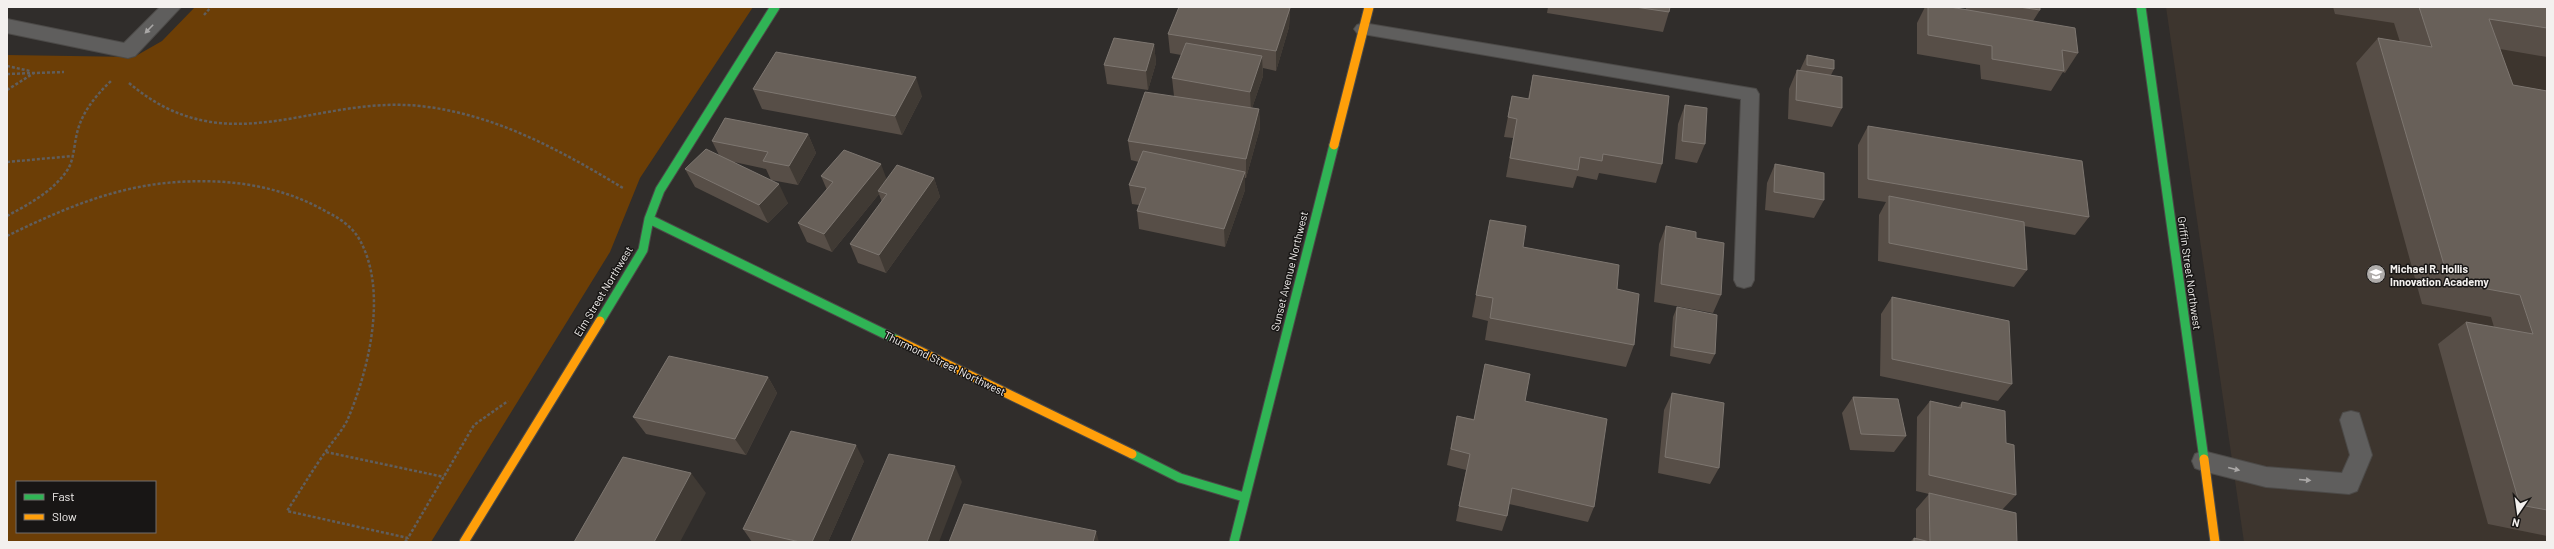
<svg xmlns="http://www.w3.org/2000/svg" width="2554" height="549" viewBox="0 0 2554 549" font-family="Barlow,sans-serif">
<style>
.built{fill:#3d352e}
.green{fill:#6c3e06;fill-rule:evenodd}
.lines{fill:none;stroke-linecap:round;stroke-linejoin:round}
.lane-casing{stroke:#4c4a48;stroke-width:2}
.street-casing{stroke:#4c4a48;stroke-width:2}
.fast-casing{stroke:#4c4a48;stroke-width:11}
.slow-casing{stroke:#4c4a48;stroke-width:11}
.path{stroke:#605e5d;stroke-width:2.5;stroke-dasharray:3 2;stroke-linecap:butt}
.lane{fill:#5f5e5d;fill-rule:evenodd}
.street{fill:#5f5e5d;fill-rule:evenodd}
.fast{stroke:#30b455;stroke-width:9}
.slow{stroke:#ff9f0a;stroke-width:9}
.wall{fill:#574e47}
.shaded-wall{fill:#403a34}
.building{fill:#686059;stroke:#7d7670}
.oneway{fill:#a9a7a6}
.labels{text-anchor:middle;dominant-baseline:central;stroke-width:3;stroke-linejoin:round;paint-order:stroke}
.poi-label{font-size:11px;font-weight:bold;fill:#f3f0ee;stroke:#181615;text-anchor:start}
.street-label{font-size:11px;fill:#f3f0ee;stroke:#181615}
</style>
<rect width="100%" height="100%" fill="#302d2b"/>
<path class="built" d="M2166 7H2547V542H2244Z"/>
<path class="green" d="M195 7H753L640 178 610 252 431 542H7V55L134 57 162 41ZM17 482H155V532H17Z"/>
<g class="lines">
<g class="lane-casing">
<path id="lane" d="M1363 23 1756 89 1759 94 1754 280 1751 286 1744 288 1737 286 1734 280 1741 99 1357 33 1354 29 1357 25Z
M2351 411 2359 413 2372 455 2357 491 2349 494 2266 487 2203 471 2195 468 2192 461 2195 454 2203 451 2266 467 2342 473 2350 455 2340 420 2343 413Z"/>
</g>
<g class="street-casing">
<path id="street" d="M160 7H181L135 56 128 58 7 33V19L124 43Z"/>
</g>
<g class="fast-casing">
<path id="fast" d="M2141 7 2204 459
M649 219 897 340
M600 321 643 250 649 219 660 190 775 7
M1132 454 1180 478 1244 497
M1234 542 1334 145"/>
</g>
<g class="slow-casing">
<path id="slow" d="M1334 145 1369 7
M897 340 1132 454
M2204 459 2215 542
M464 542 600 321"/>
</g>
<path class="path" d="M204 15 211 7
M7 66 30 71
M7 74 64 72
M129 83C227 166 313 95 420 106 495 114 560 150 623 188
M7 90 34 73
M7 162 73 156
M7 216C29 204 54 191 68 169 74 159 74 145 77 133 82 112 96 95 112 80
M7 236C54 213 104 191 157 184 215 177 275 182 327 212 339 218 351 226 358 237 389 288 369 370 347 421 341 432 333 441 326 451 312 471 300 491 287 511L408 538 474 425 508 401
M326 452 444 477
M405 542 408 538"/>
<use href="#lane" class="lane"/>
<use href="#street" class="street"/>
<use href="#fast" class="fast"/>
<use href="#slow" class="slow"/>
</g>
<path class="wall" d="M1548 7H1670L1669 12 1663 32 1547 13Z
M1925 7H1950L1966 10V8L1958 7H2040V10L2033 21 2078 53 2065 73 2063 72 2051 91 1981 79 1980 65 1917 54V23Z
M2333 7H2547V57L2500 49 2513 85 2547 91V536L2488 524 2438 344 2466 322 2494 327 2491 317 2422 304 2356 63 2378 38 2400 42 2394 23 2335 14Z
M1290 8 1289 27 1276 71 1263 68V76L1252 108 1259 109 1260 128 1246 178H1245V190L1225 247 1139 229 1137 211 1139 205 1132 204 1129 185 1139 162 1131 160 1128 141 1174 96 1172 78 1181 55 1170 53 1168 34Z
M1154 44 1156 63 1148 90 1107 84 1104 65Z
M1807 55 1834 69 1831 75 1842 108 1832 127 1788 119 1789 89 1797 70H1800Z
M1533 75 1662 164 1656 183 1599 173 1597 180 1577 176 1573 188 1506 177 1513 138 1504 137 1512 96 1528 99Z
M753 89 922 96 902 135 762 109Z
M1685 105 1705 144 1697 163 1675 159 1678 124Z
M1868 126 2089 217 2075 235 2024 226 2027 270 2014 287 1878 261 1879 215 1886 202 1858 198V145Z
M808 134 816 153 798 185 771 180 766 169 734 162 788 203 768 223 695 187 685 169 719 155 712 141Z
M1775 164 1824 200 1814 218 1765 210 1767 183Z
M821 176 886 179 934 178 940 197 886 273 858 263 850 244 882 202 879 194 832 252 807 242 798 223 827 190Z
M1490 220 1523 247 1617 289 1634 345 1626 367 1485 340 1488 321 1472 317Z
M1666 226 1696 238 1721 295 1713 313 1654 302 1659 244Z
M1892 297 2012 384 1998 401 1880 376 1881 314Z
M1677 307 1715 354 1710 364 1670 356 1673 317Z
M1485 364 1525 401 1594 507 1588 522 1509 504 1507 516 1502 531 1456 521 1466 470 1447 465 1457 416 1474 419Z
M768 377 777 393 746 455 646 434 633 417Z
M1672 393 1719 468 1710 484 1658 473 1664 410Z
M1853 397 1906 436 1894 452 1850 450 1842 413Z
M1930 401 1958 407 1962 402 2006 443 2016 495 2002 510 2017 542H1910L1914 538H1916V509L1929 494 1916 491 1917 417Z
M864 461 828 542H752L743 529Z"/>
<path class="shaded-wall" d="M1290 8 1289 27 1276 71V51Z
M1154 44 1156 63 1148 90 1146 71Z
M1262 56 1263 76 1251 111 1250 92Z
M916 77 922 96 902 135 895 116Z
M1259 109 1260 128 1246 178V159Z
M808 134 816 153 798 185 789 166Z
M881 164 888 183 878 191 879 194 832 252 824 234Z
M1245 172V190L1225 247 1224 229Z
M934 178 940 197 886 273 879 255Z
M779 184 788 203 768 223 759 205Z
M768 377 777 393 746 455 735 439Z
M856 445 864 461 828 542H812Z
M955 466 962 482 939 542H927Z
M691 473 706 493 680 542H654Z
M1096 531 1099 542H1093Z"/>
<path class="building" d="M1179 7H1285L1290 8 1276 51 1168 34Z
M1635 7H1670L1669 12Z
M1928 7H1950L2075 28 2078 53 2062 50 2064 71 1992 59V46L1928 35Z
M2019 7H2040V10Z
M2419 7H2547V28L2489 19 2513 85 2547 91V510L2520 505 2466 322 2533 334 2520 295 2449 282 2378 38 2432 47Z
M1114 38 1154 44 1146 71 1104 65Z
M1186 43 1262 56 1250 92 1172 78Z
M776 52 916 77 895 116 753 89Z
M1807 55 1834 60V69L1807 65Z
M1797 70 1842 77V108L1796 100Z
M1533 75 1669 96 1662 164 1603 154 1602 161 1580 157 1578 170 1510 158 1517 119 1508 117 1512 96 1529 99Z
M1145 92 1259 109 1246 159 1128 141Z
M1685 105 1707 108 1705 144 1682 141Z
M725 118 808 134 789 166 763 161 768 152 712 141Z
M1868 126 2082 161 2089 217 1868 179Z
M706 149 779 184 759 205 685 169Z
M844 150 881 164 824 234 798 223 833 182 821 176Z
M1143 151 1245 172 1224 229 1137 211 1146 188 1129 185Z
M1775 164 1824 173V200L1774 192Z
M897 165 934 178 879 255 850 244 887 194 878 191Z
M1889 196 2024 222 2027 270 1889 243Z
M1490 220 1526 226 1523 247 1619 265 1617 289 1639 294 1634 345 1490 318 1493 298 1476 295Z
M1666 226 1696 232V238L1724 243 1721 295 1661 284Z
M1892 297 2009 321 2012 384 1892 359Z
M1677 307 1717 315 1715 354 1674 347Z
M669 356 768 377 735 439 633 417Z
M1485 364 1530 374 1525 401 1607 419 1594 507 1512 488 1507 516 1459 506 1470 454 1451 449 1457 416 1474 420Z
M1672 393 1724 403 1719 468 1665 457Z
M1853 397 1898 399 1906 436 1861 434Z
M1930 401 1961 408 1962 402 2005 411 2006 443 2014 445 2016 495 1929 475Z
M791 431 856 445 812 542H800L743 529Z
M889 454 955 466 927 542H851Z
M623 457 691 473 654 542H574Z
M1929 493 2016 513 2017 542H1914V538L1930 542Z
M964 504 1096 531 1093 542H949Z"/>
<defs><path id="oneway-solid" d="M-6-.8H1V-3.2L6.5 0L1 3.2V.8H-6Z"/></defs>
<g class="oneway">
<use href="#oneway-solid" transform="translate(149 29) rotate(134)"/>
<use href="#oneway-solid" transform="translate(2234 469) rotate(14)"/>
<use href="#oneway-solid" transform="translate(2305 480) rotate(5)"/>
</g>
<defs>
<g id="school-disc" transform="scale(1)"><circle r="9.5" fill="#afacaa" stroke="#181615"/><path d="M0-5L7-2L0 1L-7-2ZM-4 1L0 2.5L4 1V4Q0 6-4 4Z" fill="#fff"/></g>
</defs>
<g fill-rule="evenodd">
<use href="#school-disc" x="2376" y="274"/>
</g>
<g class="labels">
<g class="poi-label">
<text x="2390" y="268">Michael R. Hollis<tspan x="2390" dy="13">Innovation Academy</tspan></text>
</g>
<g class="street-label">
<text transform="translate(1289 271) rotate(-76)">Sunset Avenue Northwest</text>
<text transform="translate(2190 273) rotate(82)">Griffin Street Northwest</text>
<text transform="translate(603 291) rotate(-59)">Elm Street Northwest</text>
<text transform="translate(945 363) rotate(26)">Thurmond Street Northwest</text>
</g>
</g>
<rect width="2554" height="549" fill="none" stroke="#f3f0ee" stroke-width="16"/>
<rect x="16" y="481" width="140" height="52" fill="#181615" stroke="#706d6c"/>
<rect x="24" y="494" width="20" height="6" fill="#30b455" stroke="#706d6c"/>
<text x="52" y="501" font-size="12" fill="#f3f0ee">Fast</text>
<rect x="24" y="514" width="20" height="6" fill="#ff9f0a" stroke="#706d6c"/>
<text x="52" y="521" font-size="12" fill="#f3f0ee">Slow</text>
<g transform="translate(2518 513) rotate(193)" stroke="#181615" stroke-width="3" paint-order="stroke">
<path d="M0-3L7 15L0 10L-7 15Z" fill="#f3f0ee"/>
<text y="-6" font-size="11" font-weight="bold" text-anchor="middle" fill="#f3f0ee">N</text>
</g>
</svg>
